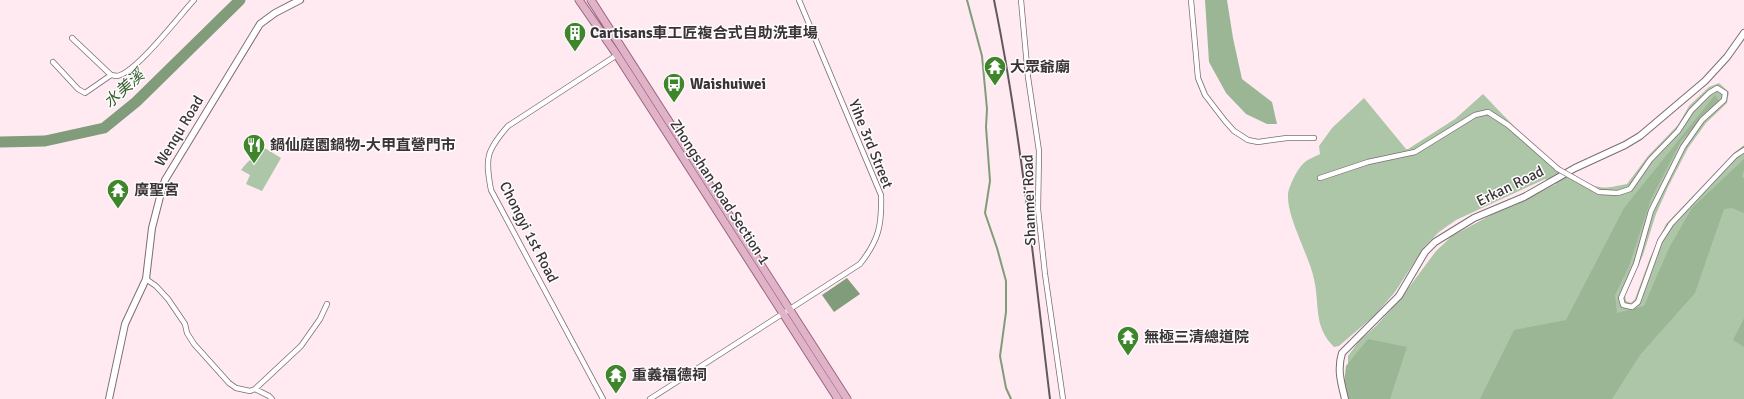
<svg xmlns="http://www.w3.org/2000/svg" width="1744" height="399" viewBox="0 0 1744 399" font-family="Signika,'Noto Sans TC',sans-serif">
<style>
.green{fill:#adc6a7}
.forest{fill:#9ab694}
.water{fill:#819c7b}
.lines{fill:none;stroke-linecap:round;stroke-linejoin:round}
.stream{stroke:#819c7b;stroke-width:2}
.river{stroke:#819c7b;stroke-width:11}
.minor-casing{stroke:#7e6c74;stroke-width:6}
.tertiary-casing{stroke:#7e6c74;stroke-width:8}
.primary-casing{stroke:#9a657e;stroke-width:9}
.minor{stroke:#fff;stroke-width:4.5}
.tertiary{stroke:#fff;stroke-width:6}
.primary{stroke:#e1b3c8;stroke-width:7}
.rail{stroke:#61575c;stroke-width:2}
.minor-bridge-casing{stroke:#7e6c74;stroke-width:6;stroke-linecap:butt}
.minor-bridge{stroke:#fff;stroke-width:4.5}
.labels{text-anchor:middle;dominant-baseline:central;stroke-width:3;stroke-linejoin:round;paint-order:stroke}
.poi-label{font-size:15px;font-weight:bold;fill:#3b3337;stroke:#fdfdfd;text-anchor:start}
.street-label{font-size:15px;fill:#3b3337;stroke:#fdfdfd}
.water-label{font-size:16px;font-style:italic;fill:#365c2c;stroke:#fdfdfd}
</style>
<rect width="100%" height="100%" fill="#ffeaf2"/>
<path class="green" d="M1719 83 1729 92 1727 103 1706 123 1688 148 1668 187 1656 214 1643 255 1625 295 1626 301 1631 303 1635 299 1650 258 1666 224 1735 152 1744 145V399H1375L1348 371V356L1359 341 1376 326 1398 302 1436 251 1452 236 1491 215 1515 205 1556 184 1545 179 1456 220 1439 232 1424 247 1395 292 1375 315 1339 346 1334 347C1313 326 1320 306 1314 279 1309 255 1287 218 1288 195 1288 188 1297 170 1302 165 1306 160 1314 157 1320 154L1319 146 1332 128 1364 98 1406 149H1408L1455 119 1483 94C1508 120 1564 181 1600 187 1608 189 1619 185 1627 184L1648 156 1678 125 1689 106 1709 87Z
M263 147 281 158 262 191 246 184 250 175 241 170C247 161 256 156 263 147Z"/>
<path class="forest" d="M1205 0H1227L1233 38 1242 79 1272 102 1277 124H1267L1246 114 1226 93 1209 62Z
M1715 95 1719 101 1681 141 1651 199 1629 266 1615 295 1617 313 1644 306 1669 248 1692 208 1744 159V170L1742 177 1744 178V213L1732 208 1724 209 1695 293 1640 355 1612 399H1480L1514 330 1566 320 1624 208Z
M1744 318V347L1733 340Z
M1368 339 1407 347 1390 399H1342L1346 366Z"/>
<path class="water" d="M847 278 860 294 834 312 822 295Z"/>
<g class="lines">
<path class="stream" d="M967 0 982 56 987 109 986 127 990 181 985 213 997 248 1006 281V312L1000 356 1006 388 1011 399"/>
<path class="river" d="M0 142 45 141 104 128 136 102 240 0"/>
<g class="minor-casing">
<path id="minor" d="M1021 0 1028 77 1039 151 1038 209 1045 274 1063 399
M1191 0 1198 78 1205 95 1225 121 1234 131 1248 140 1258 142 1287 138H1314
M72 38 111 75C113 75 115 76 117 76 136 73 179 16 194 0
M53 62 78 89 85 93 111 75
M1320 178 1368 162 1415 152 1475 115 1488 112 1508 125 1558 169
M1574 178 1599 192 1618 193 1630 189 1650 160 1678 131 1691 111 1709 93 1717 88 1725 93 1724 100 1702 120 1683 147 1651 211 1636 264 1621 298 1623 305 1632 307 1638 302 1660 241 1671 224 1735 156 1744 150
M146 279 156 286 168 299 185 324 187 333 194 344 229 383 236 388 250 391 255 389 269 396 272 399
M255 389 301 346 320 319 327 304
M603 399 491 190C485 158 486 151 508 126L617 55
M650 399 860 264C879 240 882 225 881 195L799 0"/>
</g>
<g class="tertiary-casing">
<path id="tertiary" d="M109 399 125 324 146 279 152 228 161 193 165 180 260 24 275 13 300 0
M1345 399C1341 383 1337 369 1342 353L1399 296 1425 252 1435 242 1474 218 1524 197 1575 168 1625 145 1640 136 1705 81 1727 57 1744 33"/>
</g>
<g class="primary-casing">
<path id="primary" d="M579 0 617 55 838 399
M591 0 847 399"/>
</g>
<use href="#minor" class="minor"/>
<use href="#tertiary" class="tertiary"/>
<use href="#primary" class="primary"/>
<path class="rail" d="M994 0C1021 132 1034 266 1050 399"/>
<g class="minor-bridge-casing">
<path id="minor-bridge" d="M1558 169 1574 178"/>
</g>
<use href="#minor-bridge" class="minor-bridge"/>
</g>
<defs>
<g id="building-pin" transform="scale(1.15)"><path d="M0 17L-7.5 6A9.5 9.5 0 1 1 7.5 6Z" fill="#3e852b" stroke="#fdfdfd"/><path d="M-4-6H4V6H1V3H-1V6H-4ZM-2.5-4.3h1.7v1.8h-1.7ZM.8-4.3h1.7v1.8H.8ZM-2.5-1h1.7V.8h-1.7ZM.8-1h1.7V.8H.8Z" fill="#fff"/></g>
<g id="temple-pin" transform="scale(1.15)"><path d="M0 17L-7.5 6A9.5 9.5 0 1 1 7.5 6Z" fill="#3e852b" stroke="#fdfdfd"/><path d="M0-6L5-2H3V0L6.5 2.5H4V6H1.5V3h-3V6H-4V2.5H-6.5L-3 0V-2H-5Z" fill="#fff"/></g>
<g id="bus-pin" transform="scale(1.15)"><path d="M0 17L-7.5 6A9.5 9.5 0 1 1 7.5 6Z" fill="#3e852b" stroke="#fdfdfd"/><path d="M-5-6H5V4H4V6H2V4H-2V6H-4V4H-5ZM-3.5-4V0h7V-4ZM-3.5 1.2v1.5H-2V1.2ZM2 1.2v1.5H3.5V1.2Z" fill="#fff"/></g>
<g id="restaurant-pin" transform="scale(1.15)"><path d="M0 17L-7.5 6A9.5 9.5 0 1 1 7.5 6Z" fill="#3e852b" stroke="#fdfdfd"/><path d="M-5-6h1v4h1v-4h1v4h1v-4h1v5L-1.5 .5V6h-2V.5L-5-1ZM5-6V6H3V1.5H1.5Q1.5-4 5-6Z" fill="#fff"/></g>
</defs>
<g fill-rule="evenodd">
<use href="#building-pin" x="575" y="33"/>
<use href="#temple-pin" x="995" y="67"/>
<use href="#bus-pin" x="674" y="84"/>
<use href="#restaurant-pin" x="254" y="145"/>
<use href="#temple-pin" x="118" y="190"/>
<use href="#temple-pin" x="1128" y="337"/>
<use href="#temple-pin" x="616" y="375"/>
</g>
<g class="labels">
<g class="poi-label">
<text x="590" y="33">Cartisans車工匠複合式自助洗車場</text>
<text x="1010" y="67">大眾爺廟</text>
<text x="690" y="84">Waishuiwei</text>
<text x="270" y="145">鍋仙庭園鍋物-大甲直營門市</text>
<text x="134" y="190">廣聖宮</text>
<text x="1144" y="337">無極三清總道院</text>
<text x="632" y="375">重義福德祠</text>
</g>
<g class="street-label">
<text transform="translate(179 131) rotate(-59)">Wenqu Road</text>
<text transform="translate(871 144) rotate(68)">Yihe 3rd Street</text>
<text transform="translate(1510 186) rotate(-26)">Erkan Road</text>
<text transform="translate(720 192) rotate(57)">Zhongshan Road Section 1</text>
<text transform="translate(1029 200) rotate(-92)">Shanmei Road</text>
<text transform="translate(529 232) rotate(63)">Chongyi 1st Road</text>
</g>
<g class="water-label">
<text transform="translate(124 89) rotate(-42)">水美溪</text>
</g>
</g>
</svg>
